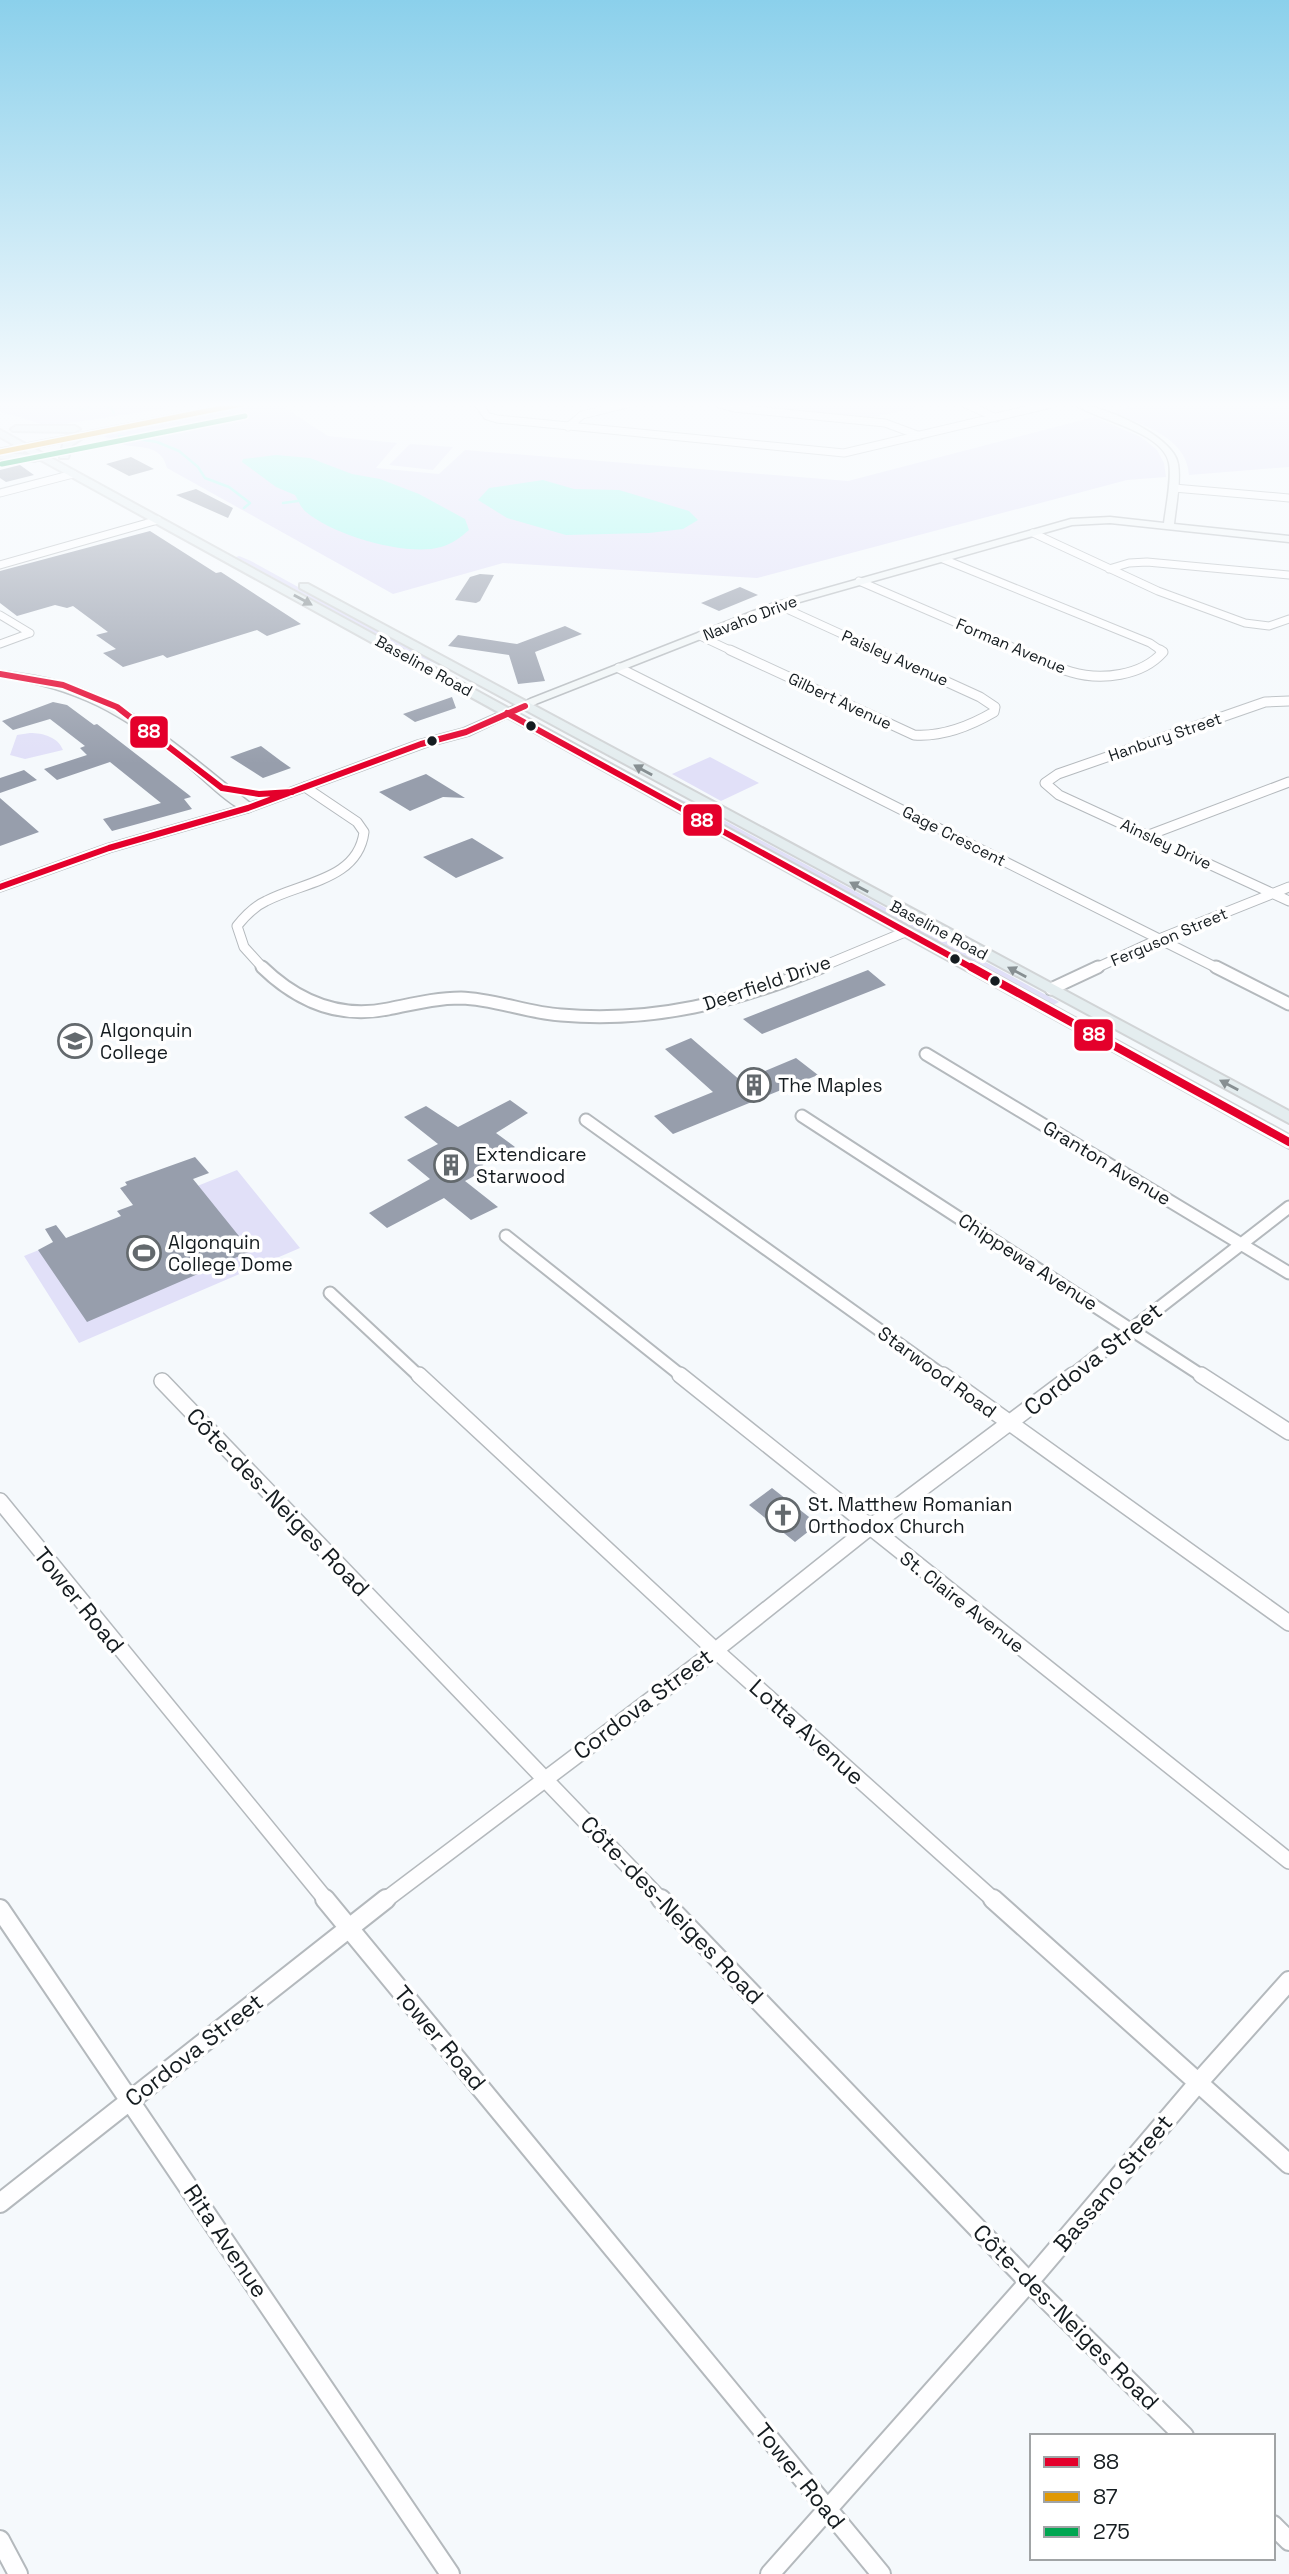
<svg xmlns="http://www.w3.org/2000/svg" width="1289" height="2574" viewBox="0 0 1289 2574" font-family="'Space Grotesk',sans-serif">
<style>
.green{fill:#e1e0f8}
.water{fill:#9ff9ef}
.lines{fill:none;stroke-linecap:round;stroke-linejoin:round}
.stream{stroke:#9ff9ef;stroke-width:2.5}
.building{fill:#979eac}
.street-far4-casing{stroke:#b4b9bd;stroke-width:9}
.street-far3-casing{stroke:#b4b9bd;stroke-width:11}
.street-far2-casing{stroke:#b4b9bd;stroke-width:15}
.street-far1-casing{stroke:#b4b9bd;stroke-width:18}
.street-casing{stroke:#b4b9bd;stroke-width:22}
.secondary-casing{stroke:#b4b9bd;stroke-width:3}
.primary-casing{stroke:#d1d4d6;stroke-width:4}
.street-far4{stroke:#fefeff;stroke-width:7}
.street-far3{stroke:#fefeff;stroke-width:9}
.street-far2{stroke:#fefeff;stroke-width:11}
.street-far1{stroke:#fefeff;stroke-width:15}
.street{stroke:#fefeff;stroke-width:18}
.secondary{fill:#f1f6f7;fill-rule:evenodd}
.primary{fill:#e4edef;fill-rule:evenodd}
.bus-1-far1-casing{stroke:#fff;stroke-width:10}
.bus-1-casing{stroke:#fff;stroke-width:13}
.bus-2-casing{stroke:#fff;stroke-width:8}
.bus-3-casing{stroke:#fff;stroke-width:8}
.bus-1-far1{stroke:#e4002b;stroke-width:6}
.bus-1{stroke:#e4002b;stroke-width:8}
.bus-2{stroke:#e09803;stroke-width:5}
.bus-3{stroke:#00a651;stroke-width:5}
.oneway{fill:#878f92}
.bus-dot{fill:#151c20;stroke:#fff;stroke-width:2.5}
.labels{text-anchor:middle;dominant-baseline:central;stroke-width:7;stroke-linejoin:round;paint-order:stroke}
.far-street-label{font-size:16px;fill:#151c20;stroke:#fff}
.street-label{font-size:19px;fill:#151c20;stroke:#fff}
.poi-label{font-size:19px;fill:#151c20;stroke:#fff;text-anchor:start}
.near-street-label{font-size:23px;fill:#151c20;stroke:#fff}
.line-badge{stroke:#fff;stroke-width:2.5}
.badge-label{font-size:19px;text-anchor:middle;font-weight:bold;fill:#fff}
</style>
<rect width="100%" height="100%" fill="#f5f9fc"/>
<path class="green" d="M0 404H195L50 426C32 423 19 415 1 413Z
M262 404H279L328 436 397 443 376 468 439 474 465 450 848 481 1094 417 1141 437 1157 450 1164 463 1166 477 1127 480 757 578 503 563 393 594 167 468C162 448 148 448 131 446 121 445 112 440 103 436Z
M758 404H908L915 408 866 419 755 409Z
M1143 404H1289V467L1189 475C1187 437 1142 425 1112 412Z
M410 444 453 447 433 470 389 465Z
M239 556 251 561 442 666 408 652 236 557Z
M30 733C43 733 58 737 63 750L25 759 10 755 17 735Z
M710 757 759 783 721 801 672 774Z
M675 797 707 811 1059 1002 1053 1005 673 798Z
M237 1170 300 1248 79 1343 24 1256Z"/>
<path class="water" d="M276 455 310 458 352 474 380 479 419 494 465 519 469 530C461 537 452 544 441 547 407 557 333 535 306 512 300 507 299 501 295 495L276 487 242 462 243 459Z
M543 480 574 489 619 490 689 511 698 520 683 529 649 533 566 535 507 518 478 500 489 488Z"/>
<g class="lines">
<path class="stream" d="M74 404 82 410 95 404
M99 404 110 407 114 413
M119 436 157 442 179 451 198 467 205 478 229 487 250 503 244 508
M283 503 298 501"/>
</g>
<path class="building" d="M131 457 154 469 129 476 106 464Z
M20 465 34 475 6 482 0 478V470Z
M196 489 233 508 228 518 176 495Z
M150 531 216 573 221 572 301 624 267 636 257 630 167 658 163 655 123 667 103 653 116 649 96 635 108 632 73 606 67 608 55 605 17 616 0 603V571Z
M480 574 494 575 480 601 476 603 455 600 470 577Z
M740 587 758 595 719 611 701 603Z
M565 626 582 634 535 652 545 681 518 684 509 655 448 646 458 635 517 644Z
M452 697 456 708 415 722 403 714Z
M53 702 67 705 94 725 97 724 114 737 189 795 191 797 184 799 192 809 112 831 103 819 161 803 110 762 57 780 44 769 87 755 80 748 85 746 50 719 13 730 2 721Z
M261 746 281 761 291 768 263 778 230 757Z
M24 770 37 780 0 793V778Z
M426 774 465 798 443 797 410 811 379 792Z
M0 798 39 832 0 846Z
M472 838 504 858 456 878 423 857Z
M868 970 886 985 762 1034 743 1019Z
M691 1038 741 1081 796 1058 818 1075 673 1134 654 1116 713 1092 665 1049Z
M510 1100 528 1113 496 1133 515 1147 482 1165 487 1169 465 1181 498 1207 471 1220 444 1198 387 1228 369 1213 430 1179 407 1160 438 1144 404 1117 426 1106 458 1127Z
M195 1157 209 1173 193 1179 251 1251 87 1322 38 1250 53 1242 45 1229 56 1225 66 1238 121 1216 117 1211 133 1205 120 1188 127 1185 125 1182Z
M772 1488 818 1524 795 1542 749 1505Z"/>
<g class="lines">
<g class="street-far4-casing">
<path id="street-far4" d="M478 404 487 416 497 419 844 453 1051 404
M720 404 734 408 885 423 920 436
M966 404 996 418
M568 427 582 415 627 404
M1174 488 1289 498
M0 493 73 474
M1033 533 1158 591 1245 623 1269 626 1289 619
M943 559 1150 643 1163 652
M0 565 158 520
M1109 569 1129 563 1147 562 1289 575
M859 581 1024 652
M778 605 881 652
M0 615 30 633
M700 636 734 652
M0 644 30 633"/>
</g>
<g class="street-far3-casing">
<path id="street-far3" d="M730 650 914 735C942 737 970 726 994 712L995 707 980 697 877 650
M1020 650C1036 657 1053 667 1071 672 1101 681 1142 676 1163 652L1160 650
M619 668 1219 969
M1289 701 1265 702 1058 774 1045 783 1059 795 1289 901
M1149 835 1289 782
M0 887 109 848 248 808
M264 969 244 947 237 926C245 916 255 906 266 901 302 882 358 880 364 832L357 822 305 787
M816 969 905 932
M1094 969 1159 939 1289 887"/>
</g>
<g class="street-far2-casing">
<path id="street-far2" d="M262 967C297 1001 339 1019 388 1009 413 1004 436 998 461 998 495 999 528 1013 561 1015 653 1023 736 1002 821 967
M1216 967 1289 1004
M1051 989 1098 967
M926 1054 1289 1273
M802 1116 1204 1377
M586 1120 945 1377
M506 1236 683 1377
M330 1293 420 1377
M1070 1377 1289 1207"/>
</g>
<g class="street-far1-casing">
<path id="street-far1" d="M419 1375 715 1650 995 1901
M680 1375 1289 1861
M943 1375 1289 1623
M1201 1375 1289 1432
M162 1381 662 1901
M0 1501 327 1901
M384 1901 702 1661 869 1528 1073 1375"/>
</g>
<g class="street-casing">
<path id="street" d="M325 1899 881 2574
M661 1899 1029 2282 1184 2436
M993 1899 1289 2164
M0 1909 450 2574
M0 2203 386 1899
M1273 2525 1289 2541
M0 2540 18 2574
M770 2574 1029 2282 1198 2083 1289 1981"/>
</g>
<g class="secondary-casing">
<path id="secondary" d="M229 404H247L0 455V449Z
M1074 404C1099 404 1174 435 1178 464 1181 482 1176 505 1174 524L1289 536V542L1110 523 1072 525 782 607 538 703 470 735 425 747 248 812C228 806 201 776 184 763 122 714 78 688 0 677V671C27 674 54 678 79 688 144 712 196 761 250 803L417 741 462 729 530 699 774 603 1071 519 1110 517 1164 523C1166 507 1172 478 1169 463 1163 431 1096 420 1074 404Z"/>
</g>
<g class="primary-casing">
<path id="primary" d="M16 426H75L80 429 75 432 13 431 11 429Z
M0 430 1289 1135V1148L39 459 35 461 0 459V453L32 455 0 437Z
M76 435 84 437 72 445 68 458H60L63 444Z
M300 584H308L1289 1111V1123L300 588Z"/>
</g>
<use href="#street-far4" class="street-far4"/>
<use href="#street-far3" class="street-far3"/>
<use href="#street-far2" class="street-far2"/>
<use href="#street-far1" class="street-far1"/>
<use href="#street" class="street"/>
<use href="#secondary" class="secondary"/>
<use href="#primary" class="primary"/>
<g class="bus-1-far1-casing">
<path id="bus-1-far1" d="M0 674 63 685 117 707 222 788 259 794 292 792
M507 713 974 969
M0 887 109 848 248 808 421 744 466 732 525 706"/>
</g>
<g class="bus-1-casing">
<path id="bus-1" d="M971 967 1289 1142"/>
</g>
<g class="bus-2-casing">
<path id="bus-2" d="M0 452 242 404"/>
</g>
<g class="bus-3-casing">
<path id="bus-3" d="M2 464 245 416"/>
</g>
<use href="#bus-1-far1" class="bus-1-far1"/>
<use href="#bus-1" class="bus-1"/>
<use href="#bus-2" class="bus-2"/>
<use href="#bus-3" class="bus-3"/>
</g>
<defs><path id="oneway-solid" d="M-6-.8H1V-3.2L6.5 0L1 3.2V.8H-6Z" transform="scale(1.75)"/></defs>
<g class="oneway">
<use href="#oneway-solid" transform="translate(303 600) rotate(29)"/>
<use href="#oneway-solid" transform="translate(643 770) rotate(-151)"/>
<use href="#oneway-solid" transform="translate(859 887) rotate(-152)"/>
<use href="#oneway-solid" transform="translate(1017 972) rotate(-152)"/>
<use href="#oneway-solid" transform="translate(1229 1085) rotate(-152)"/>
</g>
<linearGradient id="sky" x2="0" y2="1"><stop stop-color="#8bd0eb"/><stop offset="0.53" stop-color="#fafcfe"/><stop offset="1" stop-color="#fafcfe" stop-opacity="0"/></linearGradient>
<rect width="1289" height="764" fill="url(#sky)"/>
<defs>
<g id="university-ring" transform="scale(1.75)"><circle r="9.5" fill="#fff" stroke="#63696d" stroke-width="1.5"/><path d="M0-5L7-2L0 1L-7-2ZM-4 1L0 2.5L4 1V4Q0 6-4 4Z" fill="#63696d"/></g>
<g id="building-ring" transform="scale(1.75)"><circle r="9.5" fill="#fff" stroke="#63696d" stroke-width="1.5"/><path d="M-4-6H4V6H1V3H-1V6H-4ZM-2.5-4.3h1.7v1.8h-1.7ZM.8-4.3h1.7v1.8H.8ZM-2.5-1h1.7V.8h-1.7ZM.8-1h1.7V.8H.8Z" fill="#63696d"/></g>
<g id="stadium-ring" transform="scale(1.75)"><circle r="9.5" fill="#fff" stroke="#63696d" stroke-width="1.5"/><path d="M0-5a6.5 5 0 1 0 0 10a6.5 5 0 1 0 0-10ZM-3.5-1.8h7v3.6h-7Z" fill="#63696d"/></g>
<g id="church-ring" transform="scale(1.75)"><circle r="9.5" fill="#fff" stroke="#63696d" stroke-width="1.5"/><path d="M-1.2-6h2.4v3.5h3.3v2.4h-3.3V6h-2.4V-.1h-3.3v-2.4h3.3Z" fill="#63696d"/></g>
</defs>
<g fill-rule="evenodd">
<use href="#university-ring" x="75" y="1041"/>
<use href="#building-ring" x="754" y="1085"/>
<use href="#building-ring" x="451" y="1165"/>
<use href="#stadium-ring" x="144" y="1253"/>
<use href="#church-ring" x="783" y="1515"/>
</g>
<g class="bus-dot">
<circle cx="531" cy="726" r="6"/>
<circle cx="432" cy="741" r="6"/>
<circle cx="955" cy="959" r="6"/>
<circle cx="995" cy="981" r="6"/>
</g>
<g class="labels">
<g class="far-street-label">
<text transform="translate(750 618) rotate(-21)">Navaho Drive</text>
<text transform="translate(1011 646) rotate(23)">Forman Avenue</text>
<text transform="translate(895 658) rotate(24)">Paisley Avenue</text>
<text transform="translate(424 666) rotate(29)">Baseline Road</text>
<text transform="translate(840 701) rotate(25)">Gilbert Avenue</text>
<text transform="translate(1165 737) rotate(-19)">Hanbury Street</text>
<text transform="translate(954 836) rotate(27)">Gage Crescent</text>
<text transform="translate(1166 844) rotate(25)">Ainsley Drive</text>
<text transform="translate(939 930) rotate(28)">Baseline Road</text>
<text transform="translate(1169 937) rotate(-23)">Ferguson Street</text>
</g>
<g class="street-label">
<text transform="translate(767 983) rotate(-19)">Deerfield Drive</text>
<text transform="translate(1107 1163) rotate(31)">Granton Avenue</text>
<text transform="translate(1028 1262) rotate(33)">Chippewa Avenue</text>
<text transform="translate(937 1372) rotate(36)">Starwood Road</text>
<text transform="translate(962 1602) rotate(38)">St. Claire Avenue</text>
</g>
<g class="poi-label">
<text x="100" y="1030">Algonquin<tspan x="100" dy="22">College</tspan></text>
<text x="778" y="1085">The Maples</text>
<text x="476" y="1154">Extendicare<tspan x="476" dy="22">Starwood</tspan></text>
<text x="168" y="1242">Algonquin<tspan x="168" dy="22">College Dome</tspan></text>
<text x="808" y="1504">St. Matthew Romanian<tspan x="808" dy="22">Orthodox Church</tspan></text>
</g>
<g class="near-street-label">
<text transform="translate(1093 1359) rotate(-38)">Cordova Street</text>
<text transform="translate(278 1502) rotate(46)">Côte-des-Neiges Road</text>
<text transform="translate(79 1600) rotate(51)">Tower Road</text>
<text transform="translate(643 1704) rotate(-37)">Cordova Street</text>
<text transform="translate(807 1732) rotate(42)">Lotta Avenue</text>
<text transform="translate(672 1910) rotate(46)">Côte-des-Neiges Road</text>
<text transform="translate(440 2038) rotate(50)">Tower Road</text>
<text transform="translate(194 2050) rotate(-38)">Cordova Street</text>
<text transform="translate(1113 2183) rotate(-50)">Bassano Street</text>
<text transform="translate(226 2241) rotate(56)">Rita Avenue</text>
<text transform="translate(1066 2317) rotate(45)">Côte-des-Neiges Road</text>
<text transform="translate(800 2476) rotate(51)">Tower Road</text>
</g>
</g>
<g class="line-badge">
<rect x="129" y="715" width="40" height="34" rx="7" fill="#e4002b"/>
<rect x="682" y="803" width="41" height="34" rx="7" fill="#e4002b"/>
<rect x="1073" y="1018" width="41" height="34" rx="7" fill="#e4002b"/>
</g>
<g class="badge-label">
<text x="149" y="738">88</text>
<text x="702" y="827">88</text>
<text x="1094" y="1041">88</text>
</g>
<rect x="1030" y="2434" width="245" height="126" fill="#ffffff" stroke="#a1a4a6" stroke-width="2"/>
<rect x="1044" y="2457" width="35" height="10" fill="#e4002b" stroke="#a1a4a6" stroke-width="2"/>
<text x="1093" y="2469" font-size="21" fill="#151c20">88</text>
<rect x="1044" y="2492" width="35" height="10" fill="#e09803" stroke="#a1a4a6" stroke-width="2"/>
<text x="1093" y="2504" font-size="21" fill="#151c20">87</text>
<rect x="1044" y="2527" width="35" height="10" fill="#00a651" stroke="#a1a4a6" stroke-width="2"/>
<text x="1093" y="2539" font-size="21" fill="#151c20">275</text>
</svg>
